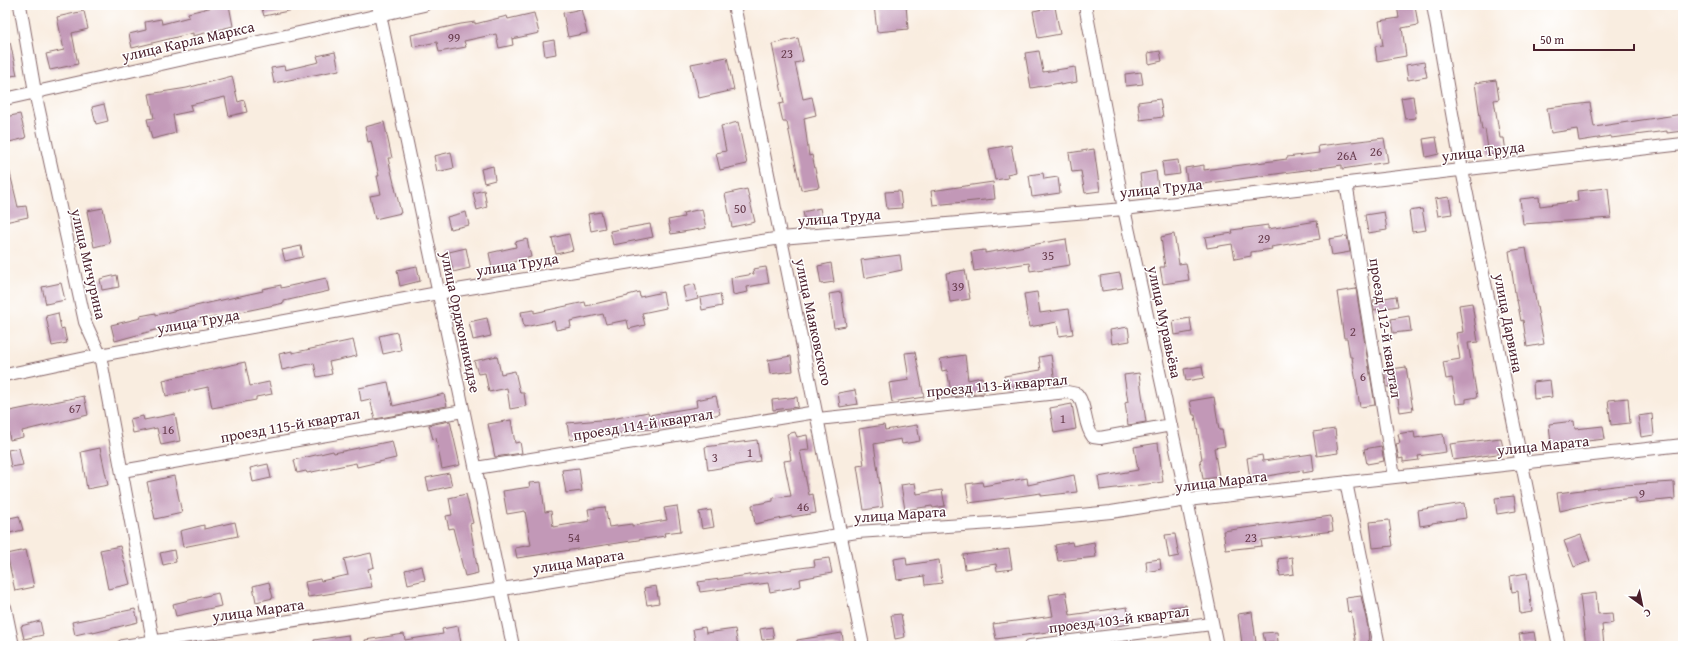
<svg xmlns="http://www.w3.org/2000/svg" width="1688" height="651" viewBox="0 0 1688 651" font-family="'Gentium Book Plus',serif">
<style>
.building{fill:#c298b7}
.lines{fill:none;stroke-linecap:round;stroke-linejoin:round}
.street-casing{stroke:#87676a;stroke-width:14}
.street{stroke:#fff;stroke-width:12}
.labels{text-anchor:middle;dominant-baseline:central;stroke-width:3;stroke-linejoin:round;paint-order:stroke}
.number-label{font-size:13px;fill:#683d4e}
.street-label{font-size:15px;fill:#4a1f2b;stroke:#fff}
</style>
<rect width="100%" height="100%" fill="#fff"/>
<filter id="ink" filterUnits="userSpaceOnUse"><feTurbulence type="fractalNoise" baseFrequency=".025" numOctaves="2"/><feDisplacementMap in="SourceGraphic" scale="8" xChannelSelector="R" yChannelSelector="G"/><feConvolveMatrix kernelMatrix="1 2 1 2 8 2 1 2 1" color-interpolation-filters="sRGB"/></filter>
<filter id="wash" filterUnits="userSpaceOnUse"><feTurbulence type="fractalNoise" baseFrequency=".012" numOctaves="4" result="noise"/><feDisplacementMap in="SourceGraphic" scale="16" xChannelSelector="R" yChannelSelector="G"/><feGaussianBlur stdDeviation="0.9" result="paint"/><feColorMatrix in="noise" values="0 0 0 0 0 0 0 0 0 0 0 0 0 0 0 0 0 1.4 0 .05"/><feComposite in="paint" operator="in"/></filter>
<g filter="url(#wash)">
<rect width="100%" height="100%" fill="#f9ede0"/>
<g id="blocks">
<path class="building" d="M221 5H229L233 26 193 36V33L132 48 129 34 146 30 145 22 161 19 162 24 189 17 188 13Z
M261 5H293V10L264 16Z
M874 5H906L908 29 877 32Z
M1397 5H1415L1418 25 1402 28 1406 56 1377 61 1375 46 1383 45 1379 21 1399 18Z
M1055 7 1060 34 1038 38 1033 11Z
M581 9 587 33 568 37 563 13Z
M84 11 88 29 72 33 78 64 50 70 46 54 64 50 57 17Z
M534 13 539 33 512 39 513 45 499 48 496 34 464 41 466 47 439 52 437 42 413 47 411 35 461 24 475 22V24L507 16 508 19Z
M798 38 803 61 795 63 803 99 812 97 816 115 804 118 809 156 812 155 819 187 801 190 787 122H783L779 104 784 103 772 44Z
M554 40 556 54 545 56 543 42Z
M10 42 17 75 5 77V43Z
M1039 51 1043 72 1075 67 1077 82 1060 85V83L1031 88 1025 53Z
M1160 51 1162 61 1149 64 1148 53Z
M335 52 339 70 274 83 271 68 284 66 285 70 319 62 317 56Z
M727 57 734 90 699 98 691 64Z
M1424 62 1427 77 1408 80 1406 65Z
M1141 72 1143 84 1126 86 1125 74Z
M232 76 238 102 244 100 247 112 229 116 225 97 190 105 192 111 173 115 176 133 152 139 147 119 154 118 149 94 187 88Z
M1496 80 1499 99 1494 100 1500 138H1504L1506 152 1489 155 1485 129 1482 130 1475 83Z
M1413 96 1416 118 1405 119 1401 98Z
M1160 99 1163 117 1140 120 1138 102Z
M1590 103 1594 127 1683 114V131L1667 133V131L1611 138V136L1579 141 1577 129 1551 133 1547 108Z
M104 104 108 121 96 124 92 107Z
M20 114 26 138 5 143V117Z
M384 122 392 158H388L401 213 375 219 370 196 381 194 377 176H379L371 141 368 142 365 127Z
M738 122 747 164 720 170 716 153 726 151 721 126Z
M1436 137 1439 154 1426 157 1423 139Z
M1384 138 1388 162 1342 169V165L1188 186 1185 168 1204 165V170L1287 159V157L1319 153 1318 146Z
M1011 145 1016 172 1007 174 1008 178 995 180 989 149Z
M1094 149 1100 191 1085 193 1081 171 1072 172 1069 153Z
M451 152 454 168 437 172 434 156Z
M1178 160 1180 174 1164 176 1162 162Z
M493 166 495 180 484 183 481 169Z
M5 169H9L18 207 26 206 28 217 5 222Z
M1156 171 1158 187 1142 190 1140 174Z
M1043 173 1044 179 1058 177 1060 193 1032 197 1029 175Z
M993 182 995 199 933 205 931 191Z
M1608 188 1611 218 1523 224 1520 199 1539 197 1540 206 1578 201 1577 191Z
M747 189 755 222 732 227 725 194Z
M484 190 487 207 477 210 473 193Z
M900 191 902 208 887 209 885 192Z
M1449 197 1452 214 1438 216 1435 199Z
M103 208 110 243 94 247 87 211Z
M820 208 822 218 805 222 803 212Z
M702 209 706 228 671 234 668 220 684 217 683 213Z
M1422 209 1426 230 1412 232 1409 211Z
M466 212 469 225 450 229 447 217Z
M601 212 605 228 591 231 588 214Z
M1384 212 1387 230 1368 233 1365 215Z
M1317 221 1320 239 1271 247 1272 249 1251 252V256L1235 259 1232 244 1207 248 1205 237 1233 233 1232 230 1268 225V229Z
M650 224 653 237 613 245 610 231Z
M569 234 573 250 556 254 552 238Z
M1174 234 1179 264 1186 263 1189 280 1163 284 1160 267H1165L1161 237Z
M1347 236 1350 252 1332 255 1329 239Z
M527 239 531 257 492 268 489 253 516 247 515 242Z
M1066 239 1070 265 1030 271 1029 263 974 271 971 252 985 250V253Z
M301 246 303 257 285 261 282 250Z
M466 248 470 268 453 272 449 252Z
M1526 248 1544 344 1527 347 1523 320 1521 321 1517 300H1516L1509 251Z
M900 255 902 270 864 278 861 260Z
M831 263 834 282 821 284 818 266Z
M417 266 420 281 400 286 397 270Z
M766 267 769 283 747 287 748 292 733 295 731 278 754 274 753 269Z
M965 270 970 299 950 302 946 273Z
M1120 273 1123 288 1102 291 1100 276Z
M117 275 119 287 102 290 100 279Z
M326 278 329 291 284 301V303L159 329 115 341 111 325 141 318 140 316 156 313V315L213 302 263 291 262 289 281 285V288Z
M61 283 65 300 46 304 42 287Z
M695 284 698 299 686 302 683 287Z
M1356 289 1375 405 1360 407 1352 357H1350L1347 338H1344L1337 292Z
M639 292 640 297 663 292 666 308 642 313 645 325 629 329 627 320 606 324 603 314 570 321 571 327 556 330 554 321 524 327 521 312 534 310V313L585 302 586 306 628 296V295Z
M841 292 846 326 834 328 829 294Z
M1037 292 1040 313 1069 309 1073 334 1059 336 1057 322 1029 327 1024 294Z
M720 294 722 306 702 310 700 298Z
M1396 296 1398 306 1374 310 1373 300Z
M1472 303 1478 342 1468 343 1477 397 1466 399V403L1456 404 1452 378 1446 379 1443 362 1460 359 1456 333 1463 332 1459 305Z
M58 313 61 329 64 328 67 343 52 346 46 316Z
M1409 316 1411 331 1393 333 1391 319Z
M487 318 491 336 473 340 469 322Z
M1190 318 1192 332 1175 335 1173 321Z
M1128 327 1130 341 1112 344 1110 330Z
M397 332 401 350 383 354 379 336Z
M353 340 357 356 329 362 332 374 317 377 314 363 282 370 279 354 292 351V353Z
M915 352 924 397 892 402 889 383 909 380 905 353Z
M965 355 968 380 982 377 984 393 952 397 947 370 942 371 940 359Z
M1051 355 1055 382 1044 384 1043 381 1006 387 1004 376 1041 370 1039 357Z
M497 356 501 374 515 371 520 393H524L526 406 510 409 507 388 489 392 485 373 478 374 474 361Z
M791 356 793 371 770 374 768 360Z
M245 362 250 386 269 382 272 394 256 397V400L212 408 208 387 166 396 163 380Z
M1202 366 1204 378 1186 381 1184 369Z
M1406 367 1413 410 1400 412 1396 386 1387 387 1384 370Z
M1139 373 1146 422 1128 425 1125 403 1128 402 1124 375Z
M1550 380 1552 397 1534 399 1533 382Z
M388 382 393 406 444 394 447 406 375 419 370 399 361 401 359 388Z
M855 390 858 404 840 407 838 393Z
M84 396 88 415 22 431 23 437 10 440 5 412Z
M716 396 720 414 686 422V424L570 440 567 423 612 419 648 412 649 415 697 407 696 400Z
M797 397 798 407 773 410 772 400Z
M1214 397 1219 430H1222L1225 446 1214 448 1219 477 1203 479 1200 460 1202 459 1195 415H1193L1190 401Z
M1628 398 1630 423 1611 425 1608 400Z
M1072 404 1076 429 1054 433 1050 408Z
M175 414 180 441 161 445 157 428 133 433 130 419 143 416 144 420Z
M1652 414 1654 435 1641 437 1638 416Z
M511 420 515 443 520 442 522 453 495 457 488 424Z
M450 421 460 465 442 469 436 438 433 439 429 425Z
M1574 421 1575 429 1603 426 1605 439 1551 445 1549 424Z
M884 425 885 430 917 425 920 441 902 444 901 439 874 444 883 507 864 510 857 466 864 465 859 429Z
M1335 429 1338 453 1317 456 1313 432Z
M1414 431 1415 438 1443 434 1446 452 1418 456 1419 460 1403 462V458L1399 459 1396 444 1400 443 1398 434Z
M795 432 797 437 807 435 809 450 800 451 809 495 813 494 816 513 792 517V516L755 524 752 505 773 501V498L791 496 784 461 791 460 787 434Z
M1501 438 1504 453 1453 460 1450 444Z
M757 440 760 461 708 470 705 447Z
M392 441 396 458 357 467 356 463 307 473 306 471 297 473 294 460 333 451 334 453Z
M1158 443 1163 482 1100 490 1098 477 1138 470 1134 447Z
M1381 446 1384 461 1367 464 1364 449Z
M19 448 23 465 11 467 8 450Z
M100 448 108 485 87 489 81 452Z
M1312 454 1314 471 1303 473V470L1250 479 1247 458 1262 455 1263 461Z
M268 464 271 478 253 482 250 468Z
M579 468 582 491 566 493 562 470Z
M449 473 452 486 429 491 426 478Z
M1074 475 1077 492 1041 496V493L969 503 966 484 982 482 983 486 1027 478 1028 485Z
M174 476 182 513 155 519 147 482Z
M541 482 545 512 551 511 553 527 590 521 588 509 605 507 609 527 632 524V526L667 520 664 508 677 506 681 531 664 533 665 536 517 558 515 548 531 545 525 511 507 514 503 491 530 487 529 483Z
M1674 482 1675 499 1636 503V498L1602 501 1560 511 1557 493 1623 485Z
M915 483 917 494 942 490 945 506 933 508 932 506 905 510 901 485Z
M466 494 473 523 470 524 478 573 465 576 453 528 449 529 446 516 452 515 449 498Z
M1514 496 1516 511 1497 514 1495 498Z
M1464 503 1466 518 1432 523V524L1420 526 1418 510Z
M711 510 714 527 702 529 699 512Z
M19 516 23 530 5 534V519Z
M1331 516 1333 531 1261 540 1262 546 1226 550 1223 531Z
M1389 520 1393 546 1373 548 1370 522Z
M235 522 238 536 183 547 180 531 204 525V529Z
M1175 534 1179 556 1169 558 1165 535Z
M1581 535 1590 561 1574 567 1564 541Z
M1072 542 1073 546 1094 542 1096 557 1058 561 1055 545Z
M120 546 130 584 108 589 100 550Z
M1009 549 1012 569 997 571 996 564 965 569 963 555Z
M26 550 34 587 15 591 7 554Z
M174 550 176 562 163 565 160 553Z
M371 553 374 567 368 569 372 587 308 597 305 582 320 579 321 581 348 575 344 559Z
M906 557 907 565 939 560 942 583 925 585 924 576 897 580 894 559Z
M1292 557 1294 574 1280 576 1278 559Z
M829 558 832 573 800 579 801 586 770 592 768 583 700 592 698 582 815 566 814 560Z
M1160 559 1161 569 1147 572 1146 561Z
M422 566 425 580 408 584 405 570Z
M1527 573 1532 612 1520 614 1518 591 1512 592 1510 576Z
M269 582 273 598 256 602 253 586Z
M656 586 659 603 647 605 644 588Z
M1066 592 1070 615 1127 607 1130 624 1115 626 1114 623 996 639 993 624 1053 616 1049 595Z
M218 593 221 606 176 616 173 604Z
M1596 593 1598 614 1612 613 1613 623 1602 625 1604 646H1586L1580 595Z
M1361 596 1368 627 1369 646H1356L1351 611 1348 612 1346 598Z
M1186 605 1188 619 1173 621 1171 607Z
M135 609 138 622 93 633V631L75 635 72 622Z
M1252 612 1256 642 1242 644 1238 614Z
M901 614 905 637 895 639 891 615Z
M40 621 43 635 24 639 21 626Z
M458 626 461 643 445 646H366L365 640 404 634 405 640 443 634 442 629Z
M705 627 706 633 735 629 738 646H696L693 629Z
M772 627 774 639 762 640 760 629Z
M1277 632 1278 642 1265 643 1263 633Z
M1534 632 1536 644 1521 646 1519 634Z
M842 633 844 646H797V640Z
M348 635 350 646H315L314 640Z"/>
</g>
</g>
<g filter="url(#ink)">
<use href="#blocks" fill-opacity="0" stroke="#87676a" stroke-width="1"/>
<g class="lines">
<g class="street-casing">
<path id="street" d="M20 5 35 92 85 322 100 355 154 646
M378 5 513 646
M734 5 863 646
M1085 5 1124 209 1187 500 1217 646
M1433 5 1462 170 1559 646
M5 99 424 5
M1346 183 1394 477
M5 375 100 355 438 293 781 238 1124 209 1683 144
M818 419 1067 392 1077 394C1087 406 1083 424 1093 437L1100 438 1171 425
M476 468 816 412
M122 471 463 411
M1346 482 1379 646
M5 607 13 646
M123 646 502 589 857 532 1008 522 1111 512 1187 500 1683 445
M1030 646 1212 624"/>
</g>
<use href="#street" class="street"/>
</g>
</g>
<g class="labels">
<g class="number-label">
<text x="454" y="37">99</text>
<text x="787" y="53">23</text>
<text x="1376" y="151">26</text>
<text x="1347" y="155">26А</text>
<text x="740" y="208">50</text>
<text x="1264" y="238">29</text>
<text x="1048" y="255">35</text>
<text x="958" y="286">39</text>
<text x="1353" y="331">2</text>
<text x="1363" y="376">6</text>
<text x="75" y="408">67</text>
<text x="1063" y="418">1</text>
<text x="168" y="429">16</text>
<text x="750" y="452">1</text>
<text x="715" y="457">3</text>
<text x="1642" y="493">9</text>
<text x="803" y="506">46</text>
<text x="574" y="537">54</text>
<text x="1251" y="537">23</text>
</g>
<g class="street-label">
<text transform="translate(188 41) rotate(-13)">улица Карла Маркса</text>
<text transform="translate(1483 151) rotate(-7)">улица Труда</text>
<text transform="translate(1161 188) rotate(-6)">улица Труда</text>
<text transform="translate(839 217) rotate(-5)">улица Труда</text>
<text transform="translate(89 264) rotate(77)">улица Мичурина</text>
<text transform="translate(517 264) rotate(-9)">улица Труда</text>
<text transform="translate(198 321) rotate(-10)">улица Труда</text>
<text transform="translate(461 322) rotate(78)">улица Орджоникидзе</text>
<text transform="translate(814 322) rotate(78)">улица Маяковского</text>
<text transform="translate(1165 322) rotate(78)">улица Муравьёва</text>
<text transform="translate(1509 323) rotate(79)">улица Дарвина</text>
<text transform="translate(1386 328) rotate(81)">проезд 112-й квартал</text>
<text transform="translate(997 385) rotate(-5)">проезд 113-й квартал</text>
<text transform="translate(643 424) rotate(-9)">проезд 114-й квартал</text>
<text transform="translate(290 425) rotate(-10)">проезд 115-й квартал</text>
<text transform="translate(1543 445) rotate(-6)">улица Марата</text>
<text transform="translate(1221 481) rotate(-7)">улица Марата</text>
<text transform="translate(900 514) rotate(-4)">улица Марата</text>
<text transform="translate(578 561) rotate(-9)">улица Марата</text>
<text transform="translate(258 610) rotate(-8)">улица Марата</text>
<text transform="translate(1119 619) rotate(-7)">проезд 103-й квартал</text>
</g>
</g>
<rect width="1688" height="651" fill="none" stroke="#fff" stroke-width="20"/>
<g transform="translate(1642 605) rotate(147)" stroke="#ffffff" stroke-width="3" paint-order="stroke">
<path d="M0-3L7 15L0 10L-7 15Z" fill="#4a1f2b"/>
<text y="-6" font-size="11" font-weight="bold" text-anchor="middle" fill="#4a1f2b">С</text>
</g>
<path d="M1534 44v6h100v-6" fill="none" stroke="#4a1f2b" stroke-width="2"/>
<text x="1540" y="44" font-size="12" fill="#4a1f2b" stroke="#ffffff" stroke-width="3" paint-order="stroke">50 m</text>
</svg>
